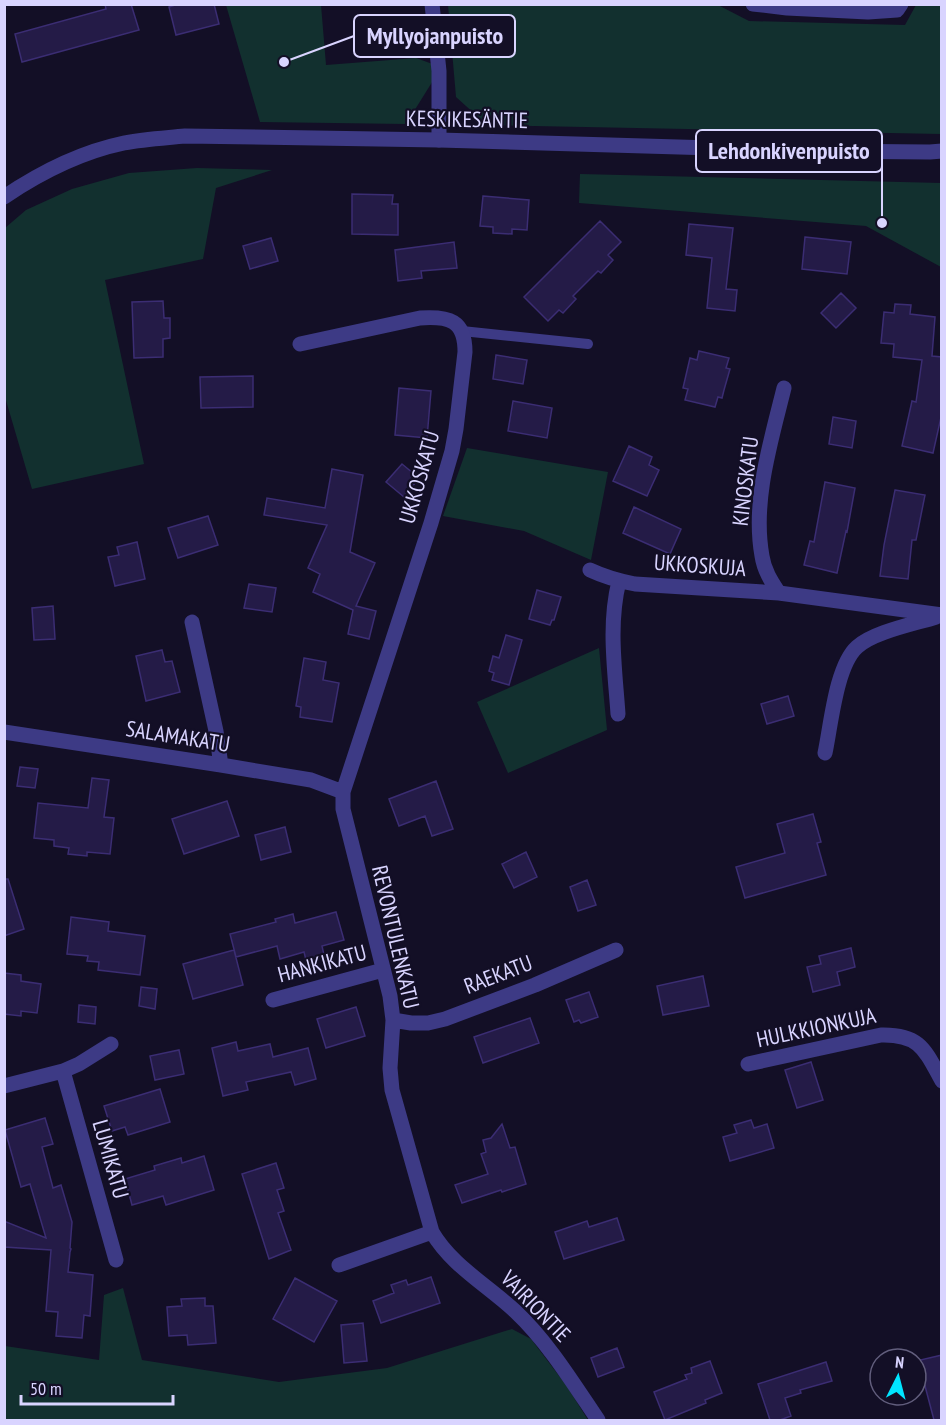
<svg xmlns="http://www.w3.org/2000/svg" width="946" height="1425" viewBox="0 0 946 1425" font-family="'PT Sans Narrow',sans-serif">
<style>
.green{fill:#12302f}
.building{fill:#241b47;stroke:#3b2d73;stroke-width:1.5}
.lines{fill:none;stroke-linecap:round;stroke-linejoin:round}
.service{stroke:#3d3a85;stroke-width:10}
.minor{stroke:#3d3a85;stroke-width:15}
.tertiary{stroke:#3d3a85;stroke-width:15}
.labels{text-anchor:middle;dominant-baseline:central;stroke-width:4.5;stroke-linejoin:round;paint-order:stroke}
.street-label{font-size:22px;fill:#d9d4ff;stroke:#130f26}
.leader{fill:none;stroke:#d9d4ff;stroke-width:2}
.callout-dot{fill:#d9d4ff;stroke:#130f26;stroke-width:2}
.callout{fill:#130f26;stroke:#d9d4ff;stroke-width:2}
.callout-label{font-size:24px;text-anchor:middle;font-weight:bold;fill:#d9d4ff}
</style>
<rect width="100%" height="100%" fill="#130f26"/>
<path class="green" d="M716 4 749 21 905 25 916 5H941V134L487 125 456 97 448 5Z
M226 5H321L326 65 416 58 438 66 439 71 406 124 260 122Z
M197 168 272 170 216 188 203 259 105 280 144 464 32 489 5 397V228L26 210 72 189 129 173Z
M580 174 941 183V267L866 226 579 203Z
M467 448 608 472 591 560 524 531 443 516Z
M599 648 607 730 508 773 477 702Z
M123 1288 142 1360 279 1382 387 1368 512 1329 531 1339 566 1385 588 1420H5V1346L99 1360 104 1295Z"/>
<path class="building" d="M105 4H131L139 30 22 62 15 34 106 9Z
M178 4H214L219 24 176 35 169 7Z
M352 194 393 195 392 204H398V235L352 234Z
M483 196 529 200 527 230 512 229V234L493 233V227L480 226Z
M600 221 621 242 608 255 613 260 601 273 598 271 573 296 576 299 563 313 559 310 548 321 524 297Z
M689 224 733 228 726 289 737 290 735 311 707 308 712 258 686 255Z
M805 237 851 242 847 274 802 269Z
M271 238 278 261 250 269 243 246Z
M454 242 457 268 421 271 422 278 398 281 395 250Z
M841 293 856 308 836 328 821 313Z
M163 301 164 318H170V338L163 339V357L134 358 132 302Z
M895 304 911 305 910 314 935 317 932 356 942 357V413L933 453 902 446 912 401 916 402 922 360 893 357 894 344 881 343 884 312 894 313Z
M699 351 729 358 726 368 730 369 724 390 722 398 718 397 715 407 685 400 688 389 683 388 690 358 697 360Z
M496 355 527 360 523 384 493 379Z
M253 376V407L201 408 200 377Z
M399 388 431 391 427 438 395 435Z
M513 401 552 408 547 438 508 431Z
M833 417 856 421 852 448 829 444Z
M629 446 652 457 649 465 659 470 647 496 613 481Z
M402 464 419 478 404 497 386 482Z
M332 469 363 475 350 552 375 563 356 606 376 611 369 639 348 634 353 610 313 592 320 574 308 568 327 525 264 515 267 498 325 508Z
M825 482 855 488 847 532 846 531 837 573 804 565 810 541 814 542Z
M895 490 925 495 916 540H912L908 579 880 576 884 545Z
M634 507 681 529 670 554 623 533Z
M208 516 218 545 178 558 168 528Z
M137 542 145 579 115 586 108 557 119 555 117 547Z
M249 584 276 588 272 612 244 608Z
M537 590 561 597 554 620H552L550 625 529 619Z
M53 606 55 639 34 640 32 608Z
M506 635 522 640 509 685 492 680 494 673 489 671 493 656 499 658Z
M162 650 165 662 172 661 180 692 146 701 136 656Z
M304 658 326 662 323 680 339 683 332 722 300 717 301 707 296 706Z
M788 696 794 716 767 724 761 704Z
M20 767 38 769 35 788 17 786Z
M92 778 109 780 104 817 114 818 110 854 87 852V856L68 854 69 848 54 846V840L34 838 38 803 88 808Z
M436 781 453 829 432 836 425 816 399 826 389 799Z
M227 801 239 836 184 854 172 819Z
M813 814 821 842 817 843 826 875 745 898 736 867 785 853 777 824Z
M285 827 291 852 261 860 255 835Z
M526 852 537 877 514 888 502 864Z
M4 879H8L24 929 4 936Z
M587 880 596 905 578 911 570 887Z
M336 912 344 940 322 946 324 955 306 960 304 952 280 959 277 946 236 957 230 934 276 922 275 919 293 914 295 923Z
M71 917 109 922 108 931 145 936 140 975 98 970 99 962 87 961 88 956 67 954Z
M851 948 855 967 837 972 840 985 813 992 807 967 821 964 819 956Z
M234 950 243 985 193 999 183 964Z
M4 973 21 975V981L41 984 37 1013 21 1011V1016L4 1014Z
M703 976 709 1006 663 1015 657 986Z
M141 987 157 989 155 1009 139 1006Z
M589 992 598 1017 581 1023 579 1020 574 1022 566 1000Z
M79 1005 96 1007 95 1024 78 1022Z
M356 1007 365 1036 326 1048 317 1019Z
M530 1018 539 1043 483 1063 474 1037Z
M236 1042 238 1051 270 1044 273 1057 308 1048 316 1079 295 1085 291 1072 246 1082 248 1090 223 1096 212 1048Z
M179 1050 184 1074 155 1080 150 1056Z
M811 1062 823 1100 797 1108 785 1070Z
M160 1089 170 1122 128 1135 125 1127 112 1131 104 1106Z
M45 1118 53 1144 42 1147 53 1188 61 1185 72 1222 70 1248 71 1249 70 1252 68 1272 93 1275 90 1316 84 1315 82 1338 56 1336 58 1312 46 1311 51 1250 4 1247V1221L46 1238 30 1184 21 1187 5 1130Z
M751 1120 754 1128 767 1124 774 1148 730 1161 723 1137 737 1133 734 1125Z
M502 1124 510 1148 515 1147 526 1184 502 1192 501 1190 462 1203 455 1185 488 1174 481 1154 486 1152 483 1140 491 1138Z
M204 1156 214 1190 166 1205 163 1196 132 1205 125 1179 155 1170 154 1166 181 1158 182 1163Z
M276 1163 284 1188 277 1190 284 1211 278 1213 291 1250 269 1259 242 1174Z
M617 1218 624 1240 564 1259 555 1232 587 1221 589 1227Z
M431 1277 440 1303 381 1323 373 1301 394 1293 391 1285 406 1280 408 1285Z
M295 1278 337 1301 314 1342 273 1319Z
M205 1298V1306H213L216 1343 188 1345 187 1335 169 1336 167 1307 182 1306 181 1299Z
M363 1323 367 1361 344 1363 341 1325Z
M617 1348 624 1367 598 1377 591 1358Z
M942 1355V1420H934L925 1386 916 1388V1361Z
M710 1361 722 1393 705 1400 706 1403 665 1420 654 1392 687 1379 685 1375 692 1373 691 1368Z
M826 1362 832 1381 800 1390 801 1393 785 1398 791 1416 780 1420H770L758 1384Z"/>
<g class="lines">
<path class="service" d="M462 331 588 344"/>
<path class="minor" d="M432 4 439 71V140
M753 4 787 8 868 12 897 10 901 4
M300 344 420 318C449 316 465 320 465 352L456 429 452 451 431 523 343 792V809L390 996 393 1020 390 1068 392 1090 432 1232C451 1265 487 1285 515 1311 548 1342 573 1383 598 1420
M784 388C771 441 752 501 762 556 764 570 771 581 779 593L942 615
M590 570C605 577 619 581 635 584L779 593
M192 622 216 731 221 765
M618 714C615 670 608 625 619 581
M4 732 221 765 311 780 343 792
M825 753C831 725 836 666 857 647 873 632 914 624 936 617
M273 1000 383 970
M393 1020 411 1023H428L445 1019 535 985 616 950
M748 1064 881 1035C920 1034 925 1050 942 1081
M63 1071 116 1260
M4 1086 63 1071 79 1064 111 1044
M339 1265 432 1232"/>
<path class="tertiary" d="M4 197C41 172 81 152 124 143 144 139 165 138 185 136L439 140 814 151 930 152 942 151"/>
</g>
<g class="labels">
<g class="street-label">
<text transform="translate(467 119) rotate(1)">KESKIKESÄNTIE</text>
<text transform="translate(419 477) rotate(-74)">UKKOSKATU</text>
<text transform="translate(745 481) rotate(-83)">KINOSKATU</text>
<text transform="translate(700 565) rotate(4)">UKKOSKUJA</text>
<text transform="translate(178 736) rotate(9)">SALAMAKATU</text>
<text transform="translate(396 937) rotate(77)">REVONTULENKATU</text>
<text transform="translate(322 963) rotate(-15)">HANKIKATU</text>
<text transform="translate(498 974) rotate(-21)">RAEKATU</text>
<text transform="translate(816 1027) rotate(-12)">HULKKIONKUJA</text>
<text transform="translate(111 1159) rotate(74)">LUMIKATU</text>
<text transform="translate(536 1306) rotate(46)">VAIRIONTIE</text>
</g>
</g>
<path class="leader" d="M284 62L354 36M882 223L882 151"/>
<g class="callout-dot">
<circle cx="284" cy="62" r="6"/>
<circle cx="882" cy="223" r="6"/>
</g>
<g class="callout">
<rect x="354" y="15" width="161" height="42" rx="6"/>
<rect x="696" y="130" width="186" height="42" rx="6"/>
</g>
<g class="callout-label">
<text x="435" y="44">Myllyojanpuisto</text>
<text x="789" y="159">Lehdonkivenpuisto</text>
</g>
<rect width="946" height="1425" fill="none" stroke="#d9d4ff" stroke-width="12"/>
<g transform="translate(898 1377) rotate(6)"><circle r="28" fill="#130f26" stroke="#625e7d" stroke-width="1.5"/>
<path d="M0-4.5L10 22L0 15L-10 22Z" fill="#00e5ff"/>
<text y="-9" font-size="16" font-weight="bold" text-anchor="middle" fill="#d9d4ff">N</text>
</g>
<path d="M21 1395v9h152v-9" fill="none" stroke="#d9d4ff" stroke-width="3"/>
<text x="30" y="1395" font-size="18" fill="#d9d4ff" stroke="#130f26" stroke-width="4.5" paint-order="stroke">50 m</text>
</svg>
